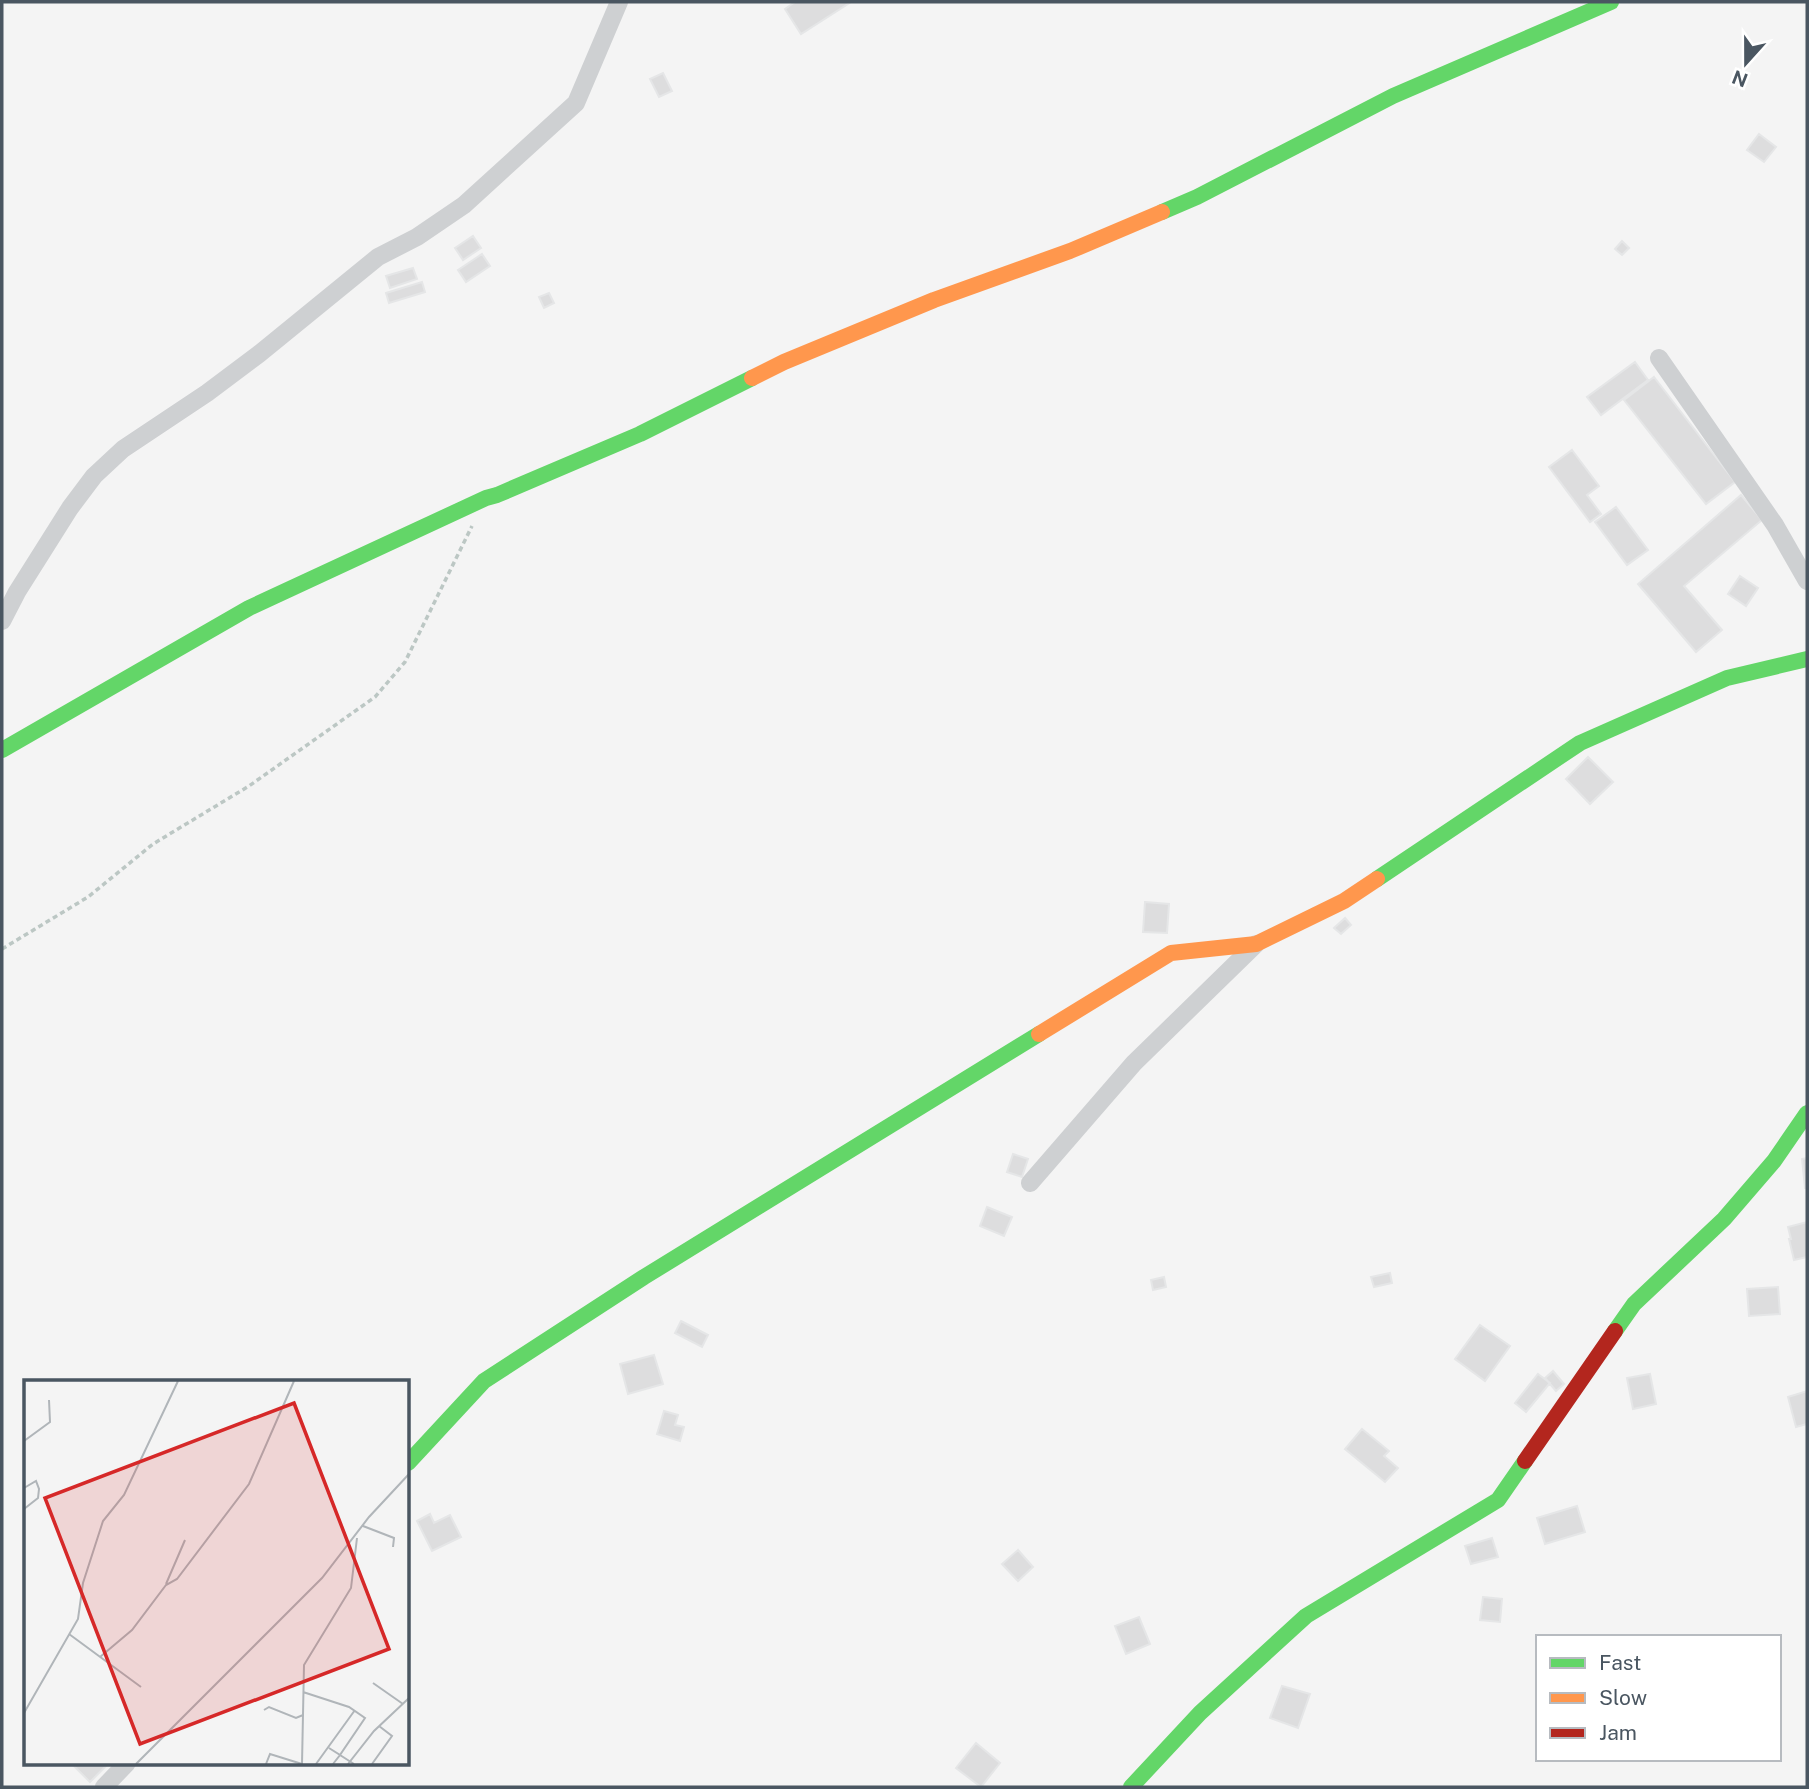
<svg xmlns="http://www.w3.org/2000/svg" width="1809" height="1789" viewBox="0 0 1809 1789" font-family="'Public Sans',sans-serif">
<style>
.building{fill:#ddddde;stroke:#e5e6e7;stroke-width:2}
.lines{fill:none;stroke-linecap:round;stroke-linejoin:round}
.path{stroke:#bcc7c4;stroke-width:3.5;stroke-dasharray:5 3.5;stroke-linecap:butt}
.street{stroke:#ced0d2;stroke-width:18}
.fast{stroke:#63d668;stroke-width:16}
.slow{stroke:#ff974d;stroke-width:16}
.jam{stroke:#b3261e;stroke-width:16}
.inset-road{fill:none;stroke:#b0b5b9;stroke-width:2}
.view{fill:#d62828;fill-opacity:0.15;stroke:#d62828;stroke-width:3.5}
.inset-edge{fill:none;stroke:#4a5661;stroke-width:3.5}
</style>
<rect width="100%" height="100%" fill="#f4f4f4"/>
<path class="building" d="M795 2H851L801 34 785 9Z
M663 73 672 91 659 97 650 79Z
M1759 134 1776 147 1764 162 1747 150Z
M473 236 481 248 463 260 455 248Z
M1622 241 1629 248 1622 255 1615 249Z
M482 254 490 266 466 282 458 270Z
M413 268 417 279 390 288 386 276Z
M422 282 425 292 389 303 386 293Z
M549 293 554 303 544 308 539 297Z
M1635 362 1648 380 1601 415 1587 397Z
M1654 377 1735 482 1706 504 1624 400Z
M1572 450 1599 486 1587 495 1601 514 1590 522 1549 467Z
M1741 495 1762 520 1684 586 1722 630 1696 652 1638 584Z
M1616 507 1648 550 1627 565 1595 522Z
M1740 576 1758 588 1746 606 1728 594Z
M1588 757 1613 782 1590 804 1566 779Z
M1145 902 1169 904 1167 933 1143 932Z
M1345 918 1351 925 1341 934 1334 928Z
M1013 1154 1028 1159 1022 1177 1007 1172Z
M1807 1158V1188H1805L1802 1159Z
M987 1207 1012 1217 1004 1236 980 1226Z
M1807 1222V1257L1794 1260 1789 1239H1791L1788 1227Z
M1390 1273 1392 1283 1374 1287 1371 1277Z
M1164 1277 1166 1287 1153 1290 1151 1280Z
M1778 1287 1780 1314 1749 1316 1747 1289Z
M681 1321 708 1335 702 1347 675 1333Z
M1480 1325 1510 1346 1485 1381 1455 1359Z
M654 1355 663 1384 628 1394 620 1364Z
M1553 1371 1564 1384 1556 1391 1545 1378Z
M1538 1374 1550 1383 1526 1412 1515 1403Z
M1650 1374 1656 1404 1633 1409 1627 1378Z
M1807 1391V1424L1796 1427 1788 1397Z
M664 1411 678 1415 675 1425 684 1427 680 1441 657 1434Z
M1362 1429 1389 1451 1384 1456 1398 1468 1385 1482 1345 1449Z
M1577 1506 1585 1532 1545 1544 1537 1518Z
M430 1514 434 1523 450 1515 461 1537 432 1551 417 1521Z
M1492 1538 1498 1557 1471 1564 1465 1546Z
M1018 1550 1033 1567 1018 1581 1002 1564Z
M1483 1597 1502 1599 1500 1622 1480 1620Z
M1139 1617 1150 1644 1126 1654 1115 1626Z
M1282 1686 1310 1694 1298 1728 1270 1718Z
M976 1743 1000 1763 981 1787 956 1768Z
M71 1763H109L90 1782Z"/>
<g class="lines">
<path class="path" d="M2 949 88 897 153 844 249 786 375 697 405 662 472 526"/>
<path class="street" d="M1659 358 1775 525 1807 581
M2 621 17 592 70 508 94 476 123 449 207 393 259 354 378 257 417 237 464 205 576 103 619 2
M1030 1183 1134 1063 1256 944
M104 1787 127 1763"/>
<path class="fast" d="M1162 212 1197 197 1393 96 1611 2
M2 750 249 608 486 498 497 495 640 434 752 378
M1377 879 1580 743 1727 678 1807 659
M1615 1331 1634 1304 1724 1219 1774 1161 1807 1113
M408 1463 484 1381 644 1277 1039 1034
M1131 1787 1200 1713 1306 1616 1498 1500 1525 1461"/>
<path class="slow" d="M752 378 784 362 934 300 1070 251 1162 212
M1039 1034 1171 953 1256 944 1344 901 1377 879"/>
<path class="jam" d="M1525 1461 1615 1331"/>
</g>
<g transform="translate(24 1380)">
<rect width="385" height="385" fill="#f4f4f4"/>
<path class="inset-road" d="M0 61 26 42 25 20M0 108 12 101 15 109 14 118 0 129M339 146 370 158 369 167M142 204 161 160M45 254 117 307M76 277 108 250 142 205 153 199 225 104 270 1M349 303 379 324M279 312 325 327 341 338 316 375 330 384M240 330 245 327 272 338 279 335M0 333 54 239 59 203 79 141 100 115 154 1M305 368 316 375 309 384M112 384 298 198 345 137 385 94M242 384 246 374 278 384M278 384 280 285 327 208 333 158M292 384 331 330M324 384 350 351 385 318M348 384 368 356 355 346"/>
<path class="view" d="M270 23 365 269 116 364 21 118Z"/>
<rect width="385" height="385" class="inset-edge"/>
</g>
<rect width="1809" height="1789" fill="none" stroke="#4a5661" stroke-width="7"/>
<rect x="1536" y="1635" width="245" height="126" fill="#ffffff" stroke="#b7bbc0" stroke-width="2"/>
<rect x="1550" y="1658" width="35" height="10" fill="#63d668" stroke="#b7bbc0" stroke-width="2"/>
<text x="1599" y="1670" font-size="21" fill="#4a5661">Fast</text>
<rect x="1550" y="1693" width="35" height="10" fill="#ff974d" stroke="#b7bbc0" stroke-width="2"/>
<text x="1599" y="1705" font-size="21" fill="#4a5661">Slow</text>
<rect x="1550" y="1728" width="35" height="10" fill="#b3261e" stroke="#b7bbc0" stroke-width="2"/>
<text x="1599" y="1740" font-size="21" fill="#4a5661">Jam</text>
<g transform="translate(1746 63) rotate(201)" stroke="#ffffff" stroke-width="5" paint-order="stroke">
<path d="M0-5L12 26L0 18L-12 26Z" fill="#4a5661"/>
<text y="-10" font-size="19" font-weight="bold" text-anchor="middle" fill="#4a5661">N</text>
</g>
</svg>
